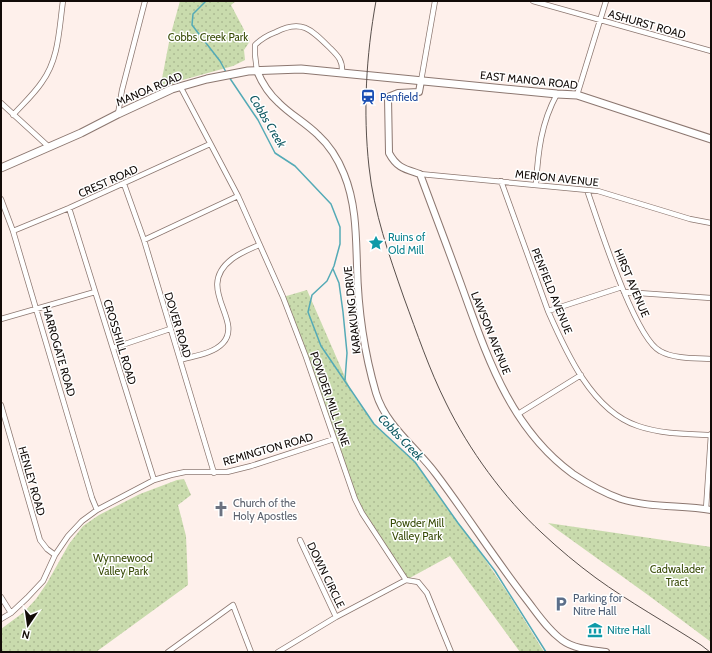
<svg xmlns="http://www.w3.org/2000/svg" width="712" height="653" viewBox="0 0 712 653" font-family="Cabin,sans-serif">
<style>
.park{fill:url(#park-dots)}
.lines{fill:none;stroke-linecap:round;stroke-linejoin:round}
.stream{stroke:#54aab6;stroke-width:1.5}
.minor-casing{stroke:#8c7770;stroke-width:6}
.tertiary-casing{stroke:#8c7770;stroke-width:8}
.secondary-casing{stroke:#8c7770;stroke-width:9}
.minor{stroke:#fff;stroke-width:4.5}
.tertiary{stroke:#fff;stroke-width:6}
.secondary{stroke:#fff;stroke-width:7}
.tram{stroke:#59504c;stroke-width:1}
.labels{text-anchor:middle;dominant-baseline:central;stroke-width:3;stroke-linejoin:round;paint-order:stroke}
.street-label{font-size:11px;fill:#120b08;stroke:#fff}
.park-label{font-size:11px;fill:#384b07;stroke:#fff}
.transit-label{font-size:11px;fill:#164399;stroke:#fff;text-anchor:start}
.culture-label{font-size:11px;fill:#0d838f;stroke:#fff;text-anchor:start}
.worship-label{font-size:11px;fill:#5b616d;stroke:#fff;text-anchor:start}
.service-label{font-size:11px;fill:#4e5e75;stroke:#fff;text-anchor:start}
.water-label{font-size:12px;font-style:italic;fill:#125b64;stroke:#fff}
</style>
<defs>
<pattern id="park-dots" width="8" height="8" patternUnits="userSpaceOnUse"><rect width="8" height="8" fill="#c9dbad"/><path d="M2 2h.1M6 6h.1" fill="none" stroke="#acbb93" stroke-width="1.8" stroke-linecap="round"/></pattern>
</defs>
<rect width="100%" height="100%" fill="#fef0eb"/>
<path class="park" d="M180 1H236L231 5 250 41 244 50 245 60 233 66 179 81 160 89 170 37Z
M307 290 352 393 374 424 415 462 448 509 474 543 509 595 544 652H520L450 556 406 580 362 513 283 297Z
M184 479 191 495 178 505 186 536 188 585 96 652H1V629L24 612 36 599 47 583 69 544 83 526 99 515 140 494 177 480Z
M548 523 711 547V642L648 595Z"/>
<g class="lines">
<path class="stream" d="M206 1 193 14 192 25 220 61 226 72
M229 77 258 120 275 153 295 166 331 204 340 227V244L334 266 327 281 312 295 308 312 321 346 374 424 415 462 458 523 495 571 546 652
M333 269 339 283 343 312 347 353 345 380"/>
<g class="minor-casing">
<path id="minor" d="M533 1 711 51
M257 71 255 55V45C261 39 268 35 276 32 301 19 311 29 329 47 338 56 343 60 342 73
M421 81 435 1
M180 86 238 196 283 297 306 357 355 499 362 513 406 580
M577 95 606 1
M1 103 49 147
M118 114 122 90 145 1
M13 115C23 104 34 94 42 82 59 59 59 29 63 1
M420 174 598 191 690 219 711 223
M501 181 548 311C566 352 592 411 638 426 661 434 687 434 711 435
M124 184 144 240 214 473
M536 184C538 152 541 123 557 94
M587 190C598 221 634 337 660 351 674 359 695 358 711 359
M1 199 13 231 92 498 97 510
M69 208 154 480
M13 231 69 208 210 144
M144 240 238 196
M624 292 711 298
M548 311 622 287
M1 319 95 292
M113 348 170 329
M180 360C193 356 213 354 223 343 244 320 194 288 232 259 240 253 250 249 259 245
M1 405 40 540 47 549 55 555
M518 414 581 375
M706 509 711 434
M300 540 336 617
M406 580 418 582 427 593 451 652
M1 597 11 613
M1 619 11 613 27 598 43 581 55 555 68 536 82 521 97 510 154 480 171 475 185 472H227L251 466 334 439
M168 652 233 605 251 652
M278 652 336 617 406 580"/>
</g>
<g class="tertiary-casing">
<path id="tertiary" d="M257 71C262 83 269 94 279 103 291 115 306 123 318 135 329 145 338 159 344 174 356 203 356 235 357 266 358 309 364 352 376 393 386 426 416 447 436 474 467 515 494 558 526 599 537 613 547 629 562 640 574 649 591 650 606 652
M421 81 419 92 398 93 388 97 389 153C397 168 405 169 420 174 434 212 449 251 463 290 488 359 511 429 573 474 588 484 604 493 621 499 651 508 681 505 711 510"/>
</g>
<g class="secondary-casing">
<path id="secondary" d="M1 168 81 133 118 114 172 89 207 79 248 71 301 69 557 94 577 95 711 139"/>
</g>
<use href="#minor" class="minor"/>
<use href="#tertiary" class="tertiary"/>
<use href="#secondary" class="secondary"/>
<path class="tram" d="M376 1C366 56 363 112 369 167 374 213 389 255 404 298 417 333 429 369 446 403 469 450 504 498 542 533 559 549 577 564 596 578 629 602 667 623 701 645L710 652"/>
</g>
<defs>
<g id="station-bare" transform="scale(1.2)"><path d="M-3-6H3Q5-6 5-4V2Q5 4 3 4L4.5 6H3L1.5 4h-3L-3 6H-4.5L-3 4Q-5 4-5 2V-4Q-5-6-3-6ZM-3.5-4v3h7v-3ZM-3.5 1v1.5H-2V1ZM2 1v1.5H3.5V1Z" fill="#1a4fb4" stroke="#fff" stroke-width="2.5" paint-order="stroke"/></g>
<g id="sight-bare" transform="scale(1.2)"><path d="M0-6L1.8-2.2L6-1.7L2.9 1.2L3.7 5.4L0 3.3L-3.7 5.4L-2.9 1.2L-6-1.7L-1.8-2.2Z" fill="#0f9aa8" stroke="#fff" stroke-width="2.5" paint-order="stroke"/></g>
<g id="church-bare" transform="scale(1.2)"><path d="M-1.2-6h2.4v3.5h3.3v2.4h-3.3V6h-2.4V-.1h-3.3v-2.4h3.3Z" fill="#6b7280" stroke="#fff" stroke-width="2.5" paint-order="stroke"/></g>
<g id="parking-bare" transform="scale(1.2)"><path d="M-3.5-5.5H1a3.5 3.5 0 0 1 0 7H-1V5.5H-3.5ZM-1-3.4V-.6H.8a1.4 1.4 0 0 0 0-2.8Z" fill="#5c6f8a" stroke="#fff" stroke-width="2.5" paint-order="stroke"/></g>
<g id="museum-bare" transform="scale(1.2)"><path d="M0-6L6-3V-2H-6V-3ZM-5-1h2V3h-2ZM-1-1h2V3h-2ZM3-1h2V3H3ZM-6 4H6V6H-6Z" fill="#0f9aa8" stroke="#fff" stroke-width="2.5" paint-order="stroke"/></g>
</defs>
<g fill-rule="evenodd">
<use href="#station-bare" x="368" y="97"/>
<use href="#sight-bare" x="376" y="243"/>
<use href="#church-bare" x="221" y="509"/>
<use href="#parking-bare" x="561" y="604"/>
<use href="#museum-bare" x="595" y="630"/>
</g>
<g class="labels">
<g class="street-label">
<text transform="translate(647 24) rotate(16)">ASHURST ROAD</text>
<text transform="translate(529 80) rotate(6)">EAST MANOA ROAD</text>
<text transform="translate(149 89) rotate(-23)">MANOA ROAD</text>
<text transform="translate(557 178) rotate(6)">MERION AVENUE</text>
<text transform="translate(108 181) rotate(-24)">CREST ROAD</text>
<text transform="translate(632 283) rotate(67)">HIRST AVENUE</text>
<text transform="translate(552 291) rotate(68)">PENFIELD AVENUE</text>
<text transform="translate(352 310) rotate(-96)">KARAKUNG DRIVE</text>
<text transform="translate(178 325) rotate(73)">DOVER ROAD</text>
<text transform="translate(491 333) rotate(68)">LAWSON AVENUE</text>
<text transform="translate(120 342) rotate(73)">CROSSHILL ROAD</text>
<text transform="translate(59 351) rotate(74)">HARROGATE ROAD</text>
<text transform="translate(330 399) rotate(71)">POWDER MILL LANE</text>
<text transform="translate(268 449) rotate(-16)">REMINGTON ROAD</text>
<text transform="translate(32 481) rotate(74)">HENLEY ROAD</text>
<text transform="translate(326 575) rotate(64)">DOWN CIRCLE</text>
</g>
<g class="park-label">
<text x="208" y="37">Cobbs Creek Park</text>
<text x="417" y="523">Powder Mill<tspan x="417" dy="13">Valley Park</tspan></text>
<text x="123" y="558">Wynnewood<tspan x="123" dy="13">Valley Park</tspan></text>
<text x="677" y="569">Cadwalader<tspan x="677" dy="13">Tract</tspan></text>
</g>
<g class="transit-label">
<text x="380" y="97">Penfield</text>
</g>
<g class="culture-label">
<text x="388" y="237">Ruins of<tspan x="388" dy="13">Old Mill</tspan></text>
<text x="607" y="630">Nitre Hall</text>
</g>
<g class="worship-label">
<text x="233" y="503">Church of the<tspan x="233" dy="13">Holy Apostles</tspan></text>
</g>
<g class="service-label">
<text x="573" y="598">Parking for<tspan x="573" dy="13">Nitre Hall</tspan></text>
</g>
<g class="water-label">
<text transform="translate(268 121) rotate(59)">Cobbs Creek</text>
<text transform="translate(401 437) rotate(46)">Cobbs Creek</text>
</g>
</g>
<rect width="712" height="653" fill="none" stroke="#120b08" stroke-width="4"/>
<g transform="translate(28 625) rotate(193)" stroke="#ffffff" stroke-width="3" paint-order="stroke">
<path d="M0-3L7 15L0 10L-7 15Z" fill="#120b08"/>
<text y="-6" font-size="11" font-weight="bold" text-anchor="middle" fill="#120b08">N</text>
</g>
</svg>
